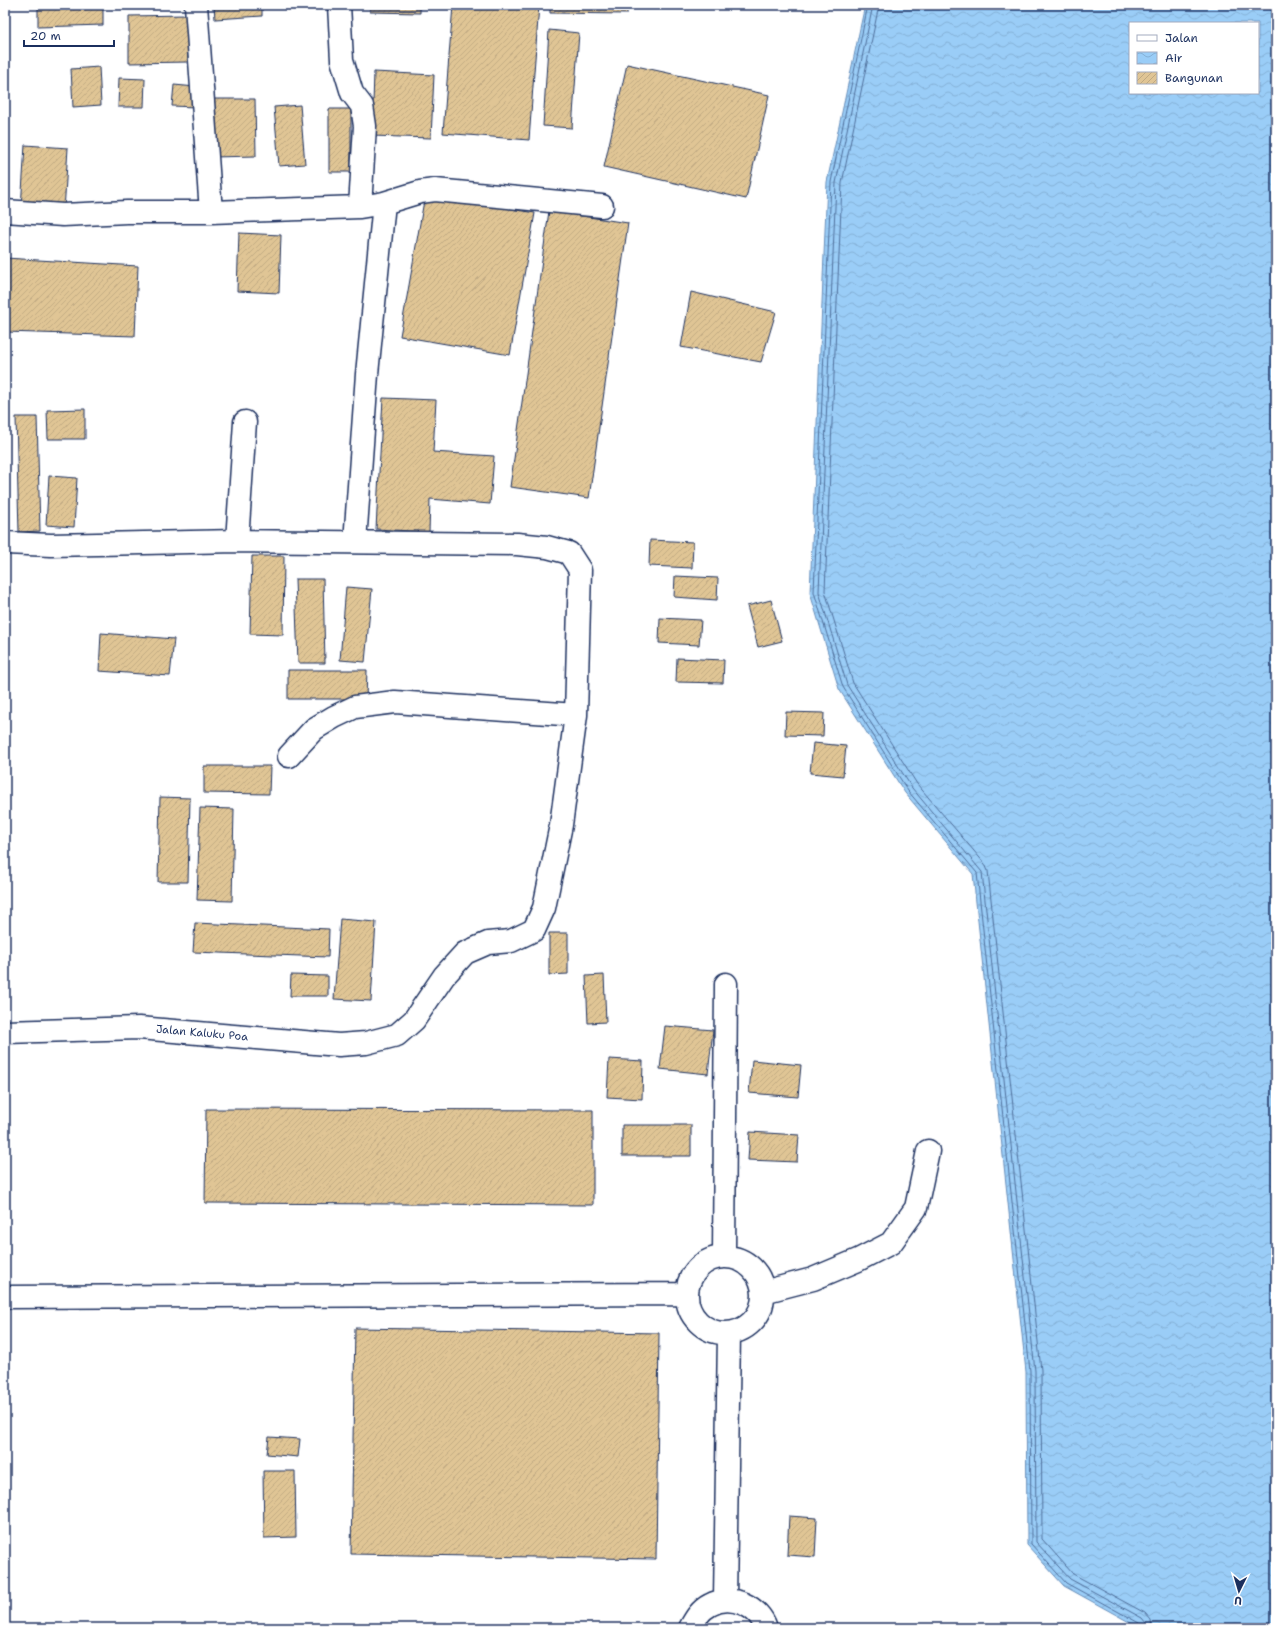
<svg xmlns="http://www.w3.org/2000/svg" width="1281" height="1633" viewBox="0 0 1281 1633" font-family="'Shantell Sans',sans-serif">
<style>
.water{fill:url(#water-waves);stroke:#678eba;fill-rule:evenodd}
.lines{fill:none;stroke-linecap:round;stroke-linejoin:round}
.shore{stroke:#4e6e9b;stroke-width:1}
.building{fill:url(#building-hatch);stroke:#1b2f5e}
.minor-casing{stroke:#1b2f5e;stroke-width:25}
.minor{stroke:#fff;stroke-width:22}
.labels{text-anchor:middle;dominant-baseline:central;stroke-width:3;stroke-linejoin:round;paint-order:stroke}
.street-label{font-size:11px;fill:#1b2f5e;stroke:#fff}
</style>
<defs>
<pattern id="water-waves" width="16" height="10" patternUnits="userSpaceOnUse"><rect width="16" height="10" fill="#9acdf7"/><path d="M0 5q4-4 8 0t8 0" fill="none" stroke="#84b0d6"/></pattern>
<pattern id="building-hatch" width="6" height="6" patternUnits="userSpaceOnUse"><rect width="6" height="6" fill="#e0c595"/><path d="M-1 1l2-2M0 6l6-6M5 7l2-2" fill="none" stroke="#c0aa83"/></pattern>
</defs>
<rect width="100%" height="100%" fill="#fff"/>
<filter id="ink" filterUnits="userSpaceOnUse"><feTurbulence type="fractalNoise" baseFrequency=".025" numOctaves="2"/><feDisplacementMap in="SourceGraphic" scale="8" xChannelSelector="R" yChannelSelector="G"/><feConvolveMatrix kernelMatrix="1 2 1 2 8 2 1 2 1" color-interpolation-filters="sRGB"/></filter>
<g filter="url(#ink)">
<path class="water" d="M865 5H1276V1628H1140L1064 1586 1027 1545 1026 1372 973 874 905 793 839 689 810 593 827 182ZM1130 23H1258V93H1130Z"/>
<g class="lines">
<path class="shore" d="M868 5 831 182 814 592 843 687 908 791 977 873 1030 1371 1031 1544 1066 1583 1139 1623 1141 1628
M873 5 836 183 819 592 847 685 912 788 982 872 1035 1371 1036 1542 1070 1579 1142 1618 1146 1623V1628
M879 5 842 183 825 591 853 683 917 784 985 864 988 871 1041 1370 1042 1539 1073 1574 1145 1613 1151 1620 1152 1628"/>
</g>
<path class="building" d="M38 5H103V25L38 27Z
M214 5H262V16L215 19Z
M370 5H420V13L370 12Z
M453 5H539L529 140 443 133Z
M550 5H627V14L550 13Z
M187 15 188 62 129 63V16Z
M549 30 579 33 572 128 543 126Z
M627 64 769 95 746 199 604 167Z
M99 67 101 105 73 107 71 69Z
M374 72 434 75 431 138 372 136Z
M119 78 145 79 144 107H118Z
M174 85 196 87 195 107 172 106Z
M212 99H255L256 156 213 157Z
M300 105 305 164 279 166 274 107Z
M329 109H351V172H329Z
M25 145 68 148 64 211 21 208Z
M425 195 535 213 510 355 400 336Z
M549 211 628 223 589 498 510 487Z
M239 233 281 235 279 293 237 291Z
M5 258 138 266 135 336 5 332Z
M691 292 776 312 761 362 681 347Z
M383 398 436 400 433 452 494 456 490 504 430 499 429 532 376 529Z
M85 409V439H48L47 410Z
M16 417H37L40 531 19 532Z
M49 476 77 478 74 527 46 525Z
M650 540 693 542 692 568 649 566Z
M252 556H284L283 635 250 634Z
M675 576 718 578 717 600 674 597Z
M295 579H323L325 663H298Z
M346 587 372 589 365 662 340 660Z
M771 600 782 641 758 647 747 606Z
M660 618 701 620 699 645 659 643Z
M101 633 174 639 170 676 99 671Z
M677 658 724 660 723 683 676 682Z
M288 670H367L366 699H288Z
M786 712 824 713 823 736 785 735Z
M813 743 846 746 843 776 810 773Z
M204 766H270L269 794 204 793Z
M160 797 190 798 188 882H158Z
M200 808 234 809 232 901 197 900Z
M5 847 10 848 6 883H5Z
M340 919 376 922 371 1001 334 999Z
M195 923 329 929 328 957 193 952Z
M549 933H568V974L549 975Z
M291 975 328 976V996H290Z
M604 975 606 1022 588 1023 586 976Z
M665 1026 713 1030 708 1074 660 1069Z
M609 1059 643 1061 642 1099 607 1097Z
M752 1060 801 1065 798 1097 749 1093Z
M206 1109 593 1110V1205L205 1203Z
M622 1125H691V1156H622Z
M750 1132 799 1135 797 1162 748 1160Z
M355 1328 659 1333 656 1559 351 1554Z
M269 1437 300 1439 298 1457 267 1454Z
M263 1471H295L296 1537 264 1538Z
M789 1516 817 1518 815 1557 787 1555Z"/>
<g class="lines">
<g class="minor-casing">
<path id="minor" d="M196 5 211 212
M339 5 342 60 352 93 362 106 365 126 360 207
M5 211 63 215 127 212H211L360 207 384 203 420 192 435 190 602 206
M237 541 245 422
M355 542 367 374 384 203
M5 543 51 545 237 541 517 544 547 547 569 553 580 570 576 715 561 825 544 908 534 930 511 941 488 943 465 953 444 976 414 1020 397 1035 366 1043 339 1045 139 1028 5 1032
M289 756 314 729 334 717 355 707 395 702 576 715
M724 1256 726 984
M687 1295a38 38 0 1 1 76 0a38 38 0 1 1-76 0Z
M763 1292 813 1279 858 1260 891 1243 916 1208 928 1151
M5 1297 686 1294
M725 1600 729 1333
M690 1628C695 1619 700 1610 710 1605 731 1593 759 1606 766 1628"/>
</g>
<use href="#minor" class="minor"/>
</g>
</g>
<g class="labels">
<g class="street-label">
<text transform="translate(202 1033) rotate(5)">Jalan Kaluku Poa</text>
</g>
</g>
<rect width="1281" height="1633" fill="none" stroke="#fff" stroke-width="20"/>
<rect x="10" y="10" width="1261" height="1613" fill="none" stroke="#1b2f5e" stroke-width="1.5" filter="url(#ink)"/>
<rect x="1129" y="22" width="130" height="72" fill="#ffffff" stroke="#a4acbf"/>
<rect x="1137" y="35" width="20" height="6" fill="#ffffff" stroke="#a4acbf"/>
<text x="1165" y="42" font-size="12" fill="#1b2f5e">Jalan</text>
<rect x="1137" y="52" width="20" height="12" fill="url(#water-waves)" stroke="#a4acbf"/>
<text x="1165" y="62" font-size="12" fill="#1b2f5e">Air</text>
<rect x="1137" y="72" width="20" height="12" fill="url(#building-hatch)" stroke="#a4acbf"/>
<text x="1165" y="82" font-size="12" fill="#1b2f5e">Bangunan</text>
<g transform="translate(1239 1591) rotate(185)" stroke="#ffffff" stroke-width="3" paint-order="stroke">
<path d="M0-3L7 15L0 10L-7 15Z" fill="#1b2f5e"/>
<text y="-6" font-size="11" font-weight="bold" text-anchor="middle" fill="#1b2f5e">U</text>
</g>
<path d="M24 40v6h90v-6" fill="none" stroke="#1b2f5e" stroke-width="2"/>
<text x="30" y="40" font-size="12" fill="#1b2f5e" stroke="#ffffff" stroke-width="3" paint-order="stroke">20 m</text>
</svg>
